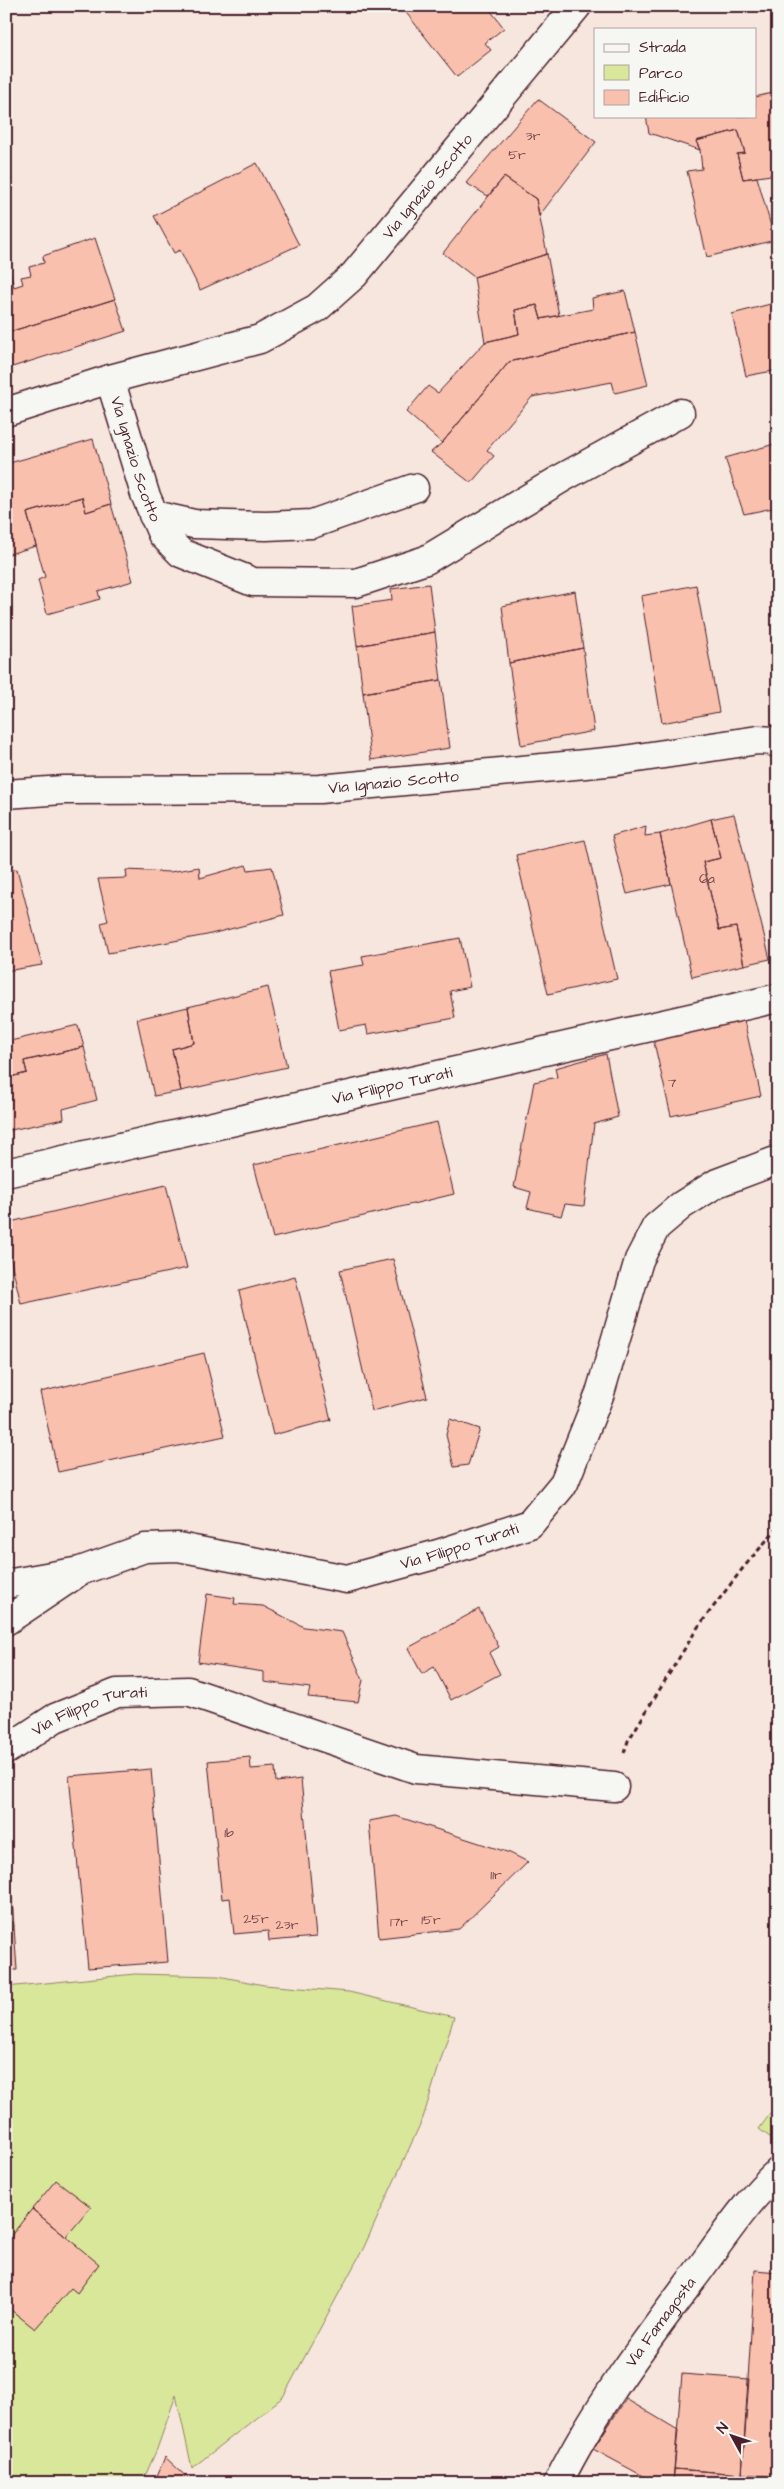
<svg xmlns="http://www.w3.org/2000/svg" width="784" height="2489" viewBox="0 0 784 2489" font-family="'Architects Daughter',sans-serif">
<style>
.green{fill:#d9e79a;stroke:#928362}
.building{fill:#f9c0ae;stroke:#4a1f2b}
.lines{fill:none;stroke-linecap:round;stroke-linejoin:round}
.minor-casing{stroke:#4a1f2b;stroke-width:31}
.path{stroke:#4a1f2b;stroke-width:3;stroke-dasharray:5 4;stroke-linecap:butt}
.minor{stroke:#f6f6f2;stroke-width:28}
.labels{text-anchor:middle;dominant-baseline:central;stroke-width:4;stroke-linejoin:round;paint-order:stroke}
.number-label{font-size:14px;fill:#76474c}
.street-label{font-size:16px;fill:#4a1f2b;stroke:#f6f6f2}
</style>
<rect width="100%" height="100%" fill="#f7e6de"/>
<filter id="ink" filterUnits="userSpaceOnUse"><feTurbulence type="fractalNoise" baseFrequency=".02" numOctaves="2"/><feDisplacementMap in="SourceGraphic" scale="10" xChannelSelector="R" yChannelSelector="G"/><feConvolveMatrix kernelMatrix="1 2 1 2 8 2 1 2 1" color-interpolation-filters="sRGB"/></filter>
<g filter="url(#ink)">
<path class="green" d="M135 1974 218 1976 264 1985 349 1992 454 2017 423 2118 364 2247 283 2397 192 2468 176 2395 157 2449 142 2483H6V1987Z
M778 2103V2143L759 2129Z"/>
<path class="building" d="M409 6H487L504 28 485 43 491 50 457 77 404 10Z
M776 92 778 102V174L743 179 737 154 745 153 738 130 696 141 700 150 649 133 646 116H755V97Z
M538 99 596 142 539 216 536 199 504 177 488 196 466 183Z
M738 130 745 153 737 154 743 179 757 177 775 240 707 257 687 171 702 169 700 150 696 141Z
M257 163 299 245 200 290 180 250 174 253 154 216Z
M504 177 536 199 547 254 474 277 443 253Z
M95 238 115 299 6 333V255L14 287 23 284 21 277 31 275 29 267 44 263 43 256Z
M547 254 559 315 541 319 537 305 515 310 519 334 485 342 474 277Z
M625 291 635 332 509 362 442 443 406 412 428 386 438 393 485 342 519 334 515 310 537 305 541 319 593 309 592 298Z
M115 299 126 331 6 369V333Z
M778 302V370L746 376 732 314Z
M635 332 648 385 615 393 612 382 532 397 487 450 494 456 471 483 431 452 442 443 509 362Z
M93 439 111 504 86 512 82 497 27 513 36 546 6 555V464Z
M778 443V507L744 514 725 458Z
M82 497 86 512 111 504 133 581 98 591 100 599 47 614 38 580 45 577 27 513Z
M429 584 435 632 357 646 352 606 392 600 391 589Z
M696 585 719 712 662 723 641 596Z
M575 591 583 648 509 663 502 606Z
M435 632 441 680 363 693 357 646Z
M583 648 594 731 521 745 509 663Z
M441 680 450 748 371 760 363 693Z
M734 814 770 959 744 965 736 927 719 930 703 862 721 858 711 819Z
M711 819 721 858 703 862 719 930 736 927 744 965 692 977 660 834Z
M646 826 645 836 660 834 671 884 627 894 612 836Z
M585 840 617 979 548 994 516 855Z
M246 865 248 870 272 867 284 915 207 935 108 953 101 923 108 921 98 879 127 878 126 870 170 872 199 867 200 878Z
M17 869 42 965 6 971V872Z
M460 938 470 987 450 991 455 1018 368 1034 366 1025 339 1030 328 971 364 965 362 956Z
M268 987 287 1067 181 1091 172 1049 194 1043 188 1007Z
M188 1007 194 1043 172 1049 181 1091 154 1096 137 1019Z
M743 1016 761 1096 671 1116 653 1038Z
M78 1025 84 1047 24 1061 27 1073 6 1078V1042Z
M84 1047 97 1100 63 1109 64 1119 6 1131V1078L27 1073 24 1061Z
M606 1054 618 1117 594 1124 584 1206 565 1204 561 1216 527 1208 531 1192 514 1187 534 1082 557 1077 555 1068Z
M437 1122 454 1194 273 1238 254 1165Z
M166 1185 187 1268 21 1304 6 1240V1223Z
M393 1259 427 1397 372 1411 340 1270Z
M295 1276 331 1420 273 1435 239 1291Z
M204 1353 225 1436 58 1472 40 1392Z
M450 1419 480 1429 468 1465 454 1467 446 1435Z
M207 1594 235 1598 234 1604 263 1606 304 1627 342 1632 363 1680 358 1702 308 1697 310 1688 264 1682V1672L198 1662Z
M479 1609 499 1647 489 1653 500 1674 451 1700 434 1667 422 1674 408 1648Z
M250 1757 251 1769 275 1767 276 1782 301 1779 316 1937 269 1941 268 1931 234 1934 230 1898 222 1899 208 1761Z
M151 1769 168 1962 88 1968 69 1776Z
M396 1816 510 1853 528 1862 459 1929 379 1938 369 1821Z
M6 1863 10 1869 17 1970H6Z
M56 2180 91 2207 66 2237 32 2209Z
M32 2209 99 2264 77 2293 71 2288 35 2329 6 2306V2242Z
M755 2270 778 2272V2477L742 2474Z
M682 2374 749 2379 742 2474 674 2469Z
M626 2399 678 2430 673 2483H656L593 2449Z
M165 2457 192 2482V2483H154Z
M674 2469 742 2474 741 2483H673Z
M742 2474 778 2477V2483H741Z"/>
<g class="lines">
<g class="minor-casing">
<g id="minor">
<path id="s1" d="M110 379 145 494 162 534 181 553 253 582 356 583 426 560 562 478 680 413"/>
<path id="s2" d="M6 412 110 379 260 339 317 308 354 275 577 6"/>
<path d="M153 515 194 524 266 526 312 524 414 488"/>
<path id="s3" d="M6 794 63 790 320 789 617 761 758 740 773 741 778 744"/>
<path id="s4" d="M6 1173 778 998"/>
<path id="s5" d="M6 1584 80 1571 145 1548 178 1547 347 1579 438 1554 530 1524 564 1483 600 1393 639 1260 656 1227 682 1205 717 1183 778 1160"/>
<path d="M6 1621 73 1576"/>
<path id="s6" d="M6 1750 55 1718 117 1693 188 1691 416 1769 614 1787"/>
<path id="s7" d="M558 2483C596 2406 648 2338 699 2270 721 2240 750 2197 778 2172"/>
</g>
</g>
<path class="path" d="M624 1753 628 1741 698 1627 743 1568 778 1527"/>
<use href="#minor" class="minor"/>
</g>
</g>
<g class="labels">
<g class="number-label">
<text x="533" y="136">3r</text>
<text x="517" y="155">5r</text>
<text x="707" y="879">6a</text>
<text x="672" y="1083">7</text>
<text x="229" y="1833">1b</text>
<text x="496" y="1875">11r</text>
<text x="256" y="1919">25r</text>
<text x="431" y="1920">15r</text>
<text x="399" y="1922">17r</text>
<text x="287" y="1925">23r</text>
</g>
<g class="street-label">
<text stroke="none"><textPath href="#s2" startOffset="494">Via Ignazio Scotto</textPath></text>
<text stroke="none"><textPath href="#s1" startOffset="84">Via Ignazio Scotto</textPath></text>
<text stroke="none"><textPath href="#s3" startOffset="388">Via Ignazio Scotto</textPath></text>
<text stroke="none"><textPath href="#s4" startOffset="396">Via Filippo Turati</textPath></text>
<text stroke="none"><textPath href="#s5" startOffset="466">Via Filippo Turati</textPath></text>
<text stroke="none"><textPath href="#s6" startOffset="94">Via Filippo Turati</textPath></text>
<text stroke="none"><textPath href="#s7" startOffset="191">Via Famagosta</textPath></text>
</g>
</g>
<rect width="784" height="2489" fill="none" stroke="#f6f6f2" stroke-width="25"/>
<rect x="12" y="12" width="759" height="2464" fill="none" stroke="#4a1f2b" stroke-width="2" filter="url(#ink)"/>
<rect x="594" y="28" width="162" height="90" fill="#f6f6f2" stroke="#b1a0a2"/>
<rect x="604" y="44" width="25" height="8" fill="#f6f6f2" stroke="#b1a0a2"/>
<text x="639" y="52" font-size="15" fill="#4a1f2b">Strada</text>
<rect x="604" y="65" width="25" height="15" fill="#d9e79a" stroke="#b1a0a2"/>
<text x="639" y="78" font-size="15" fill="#4a1f2b">Parco</text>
<rect x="604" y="90" width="25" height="15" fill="#f9c0ae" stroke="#b1a0a2"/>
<text x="639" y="102" font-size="15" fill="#4a1f2b">Edificio</text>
<g transform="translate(732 2436) rotate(310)" stroke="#f6f6f2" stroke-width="4" paint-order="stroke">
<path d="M0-4L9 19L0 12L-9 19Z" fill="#4a1f2b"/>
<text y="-8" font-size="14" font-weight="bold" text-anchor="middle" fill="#4a1f2b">N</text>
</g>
</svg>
